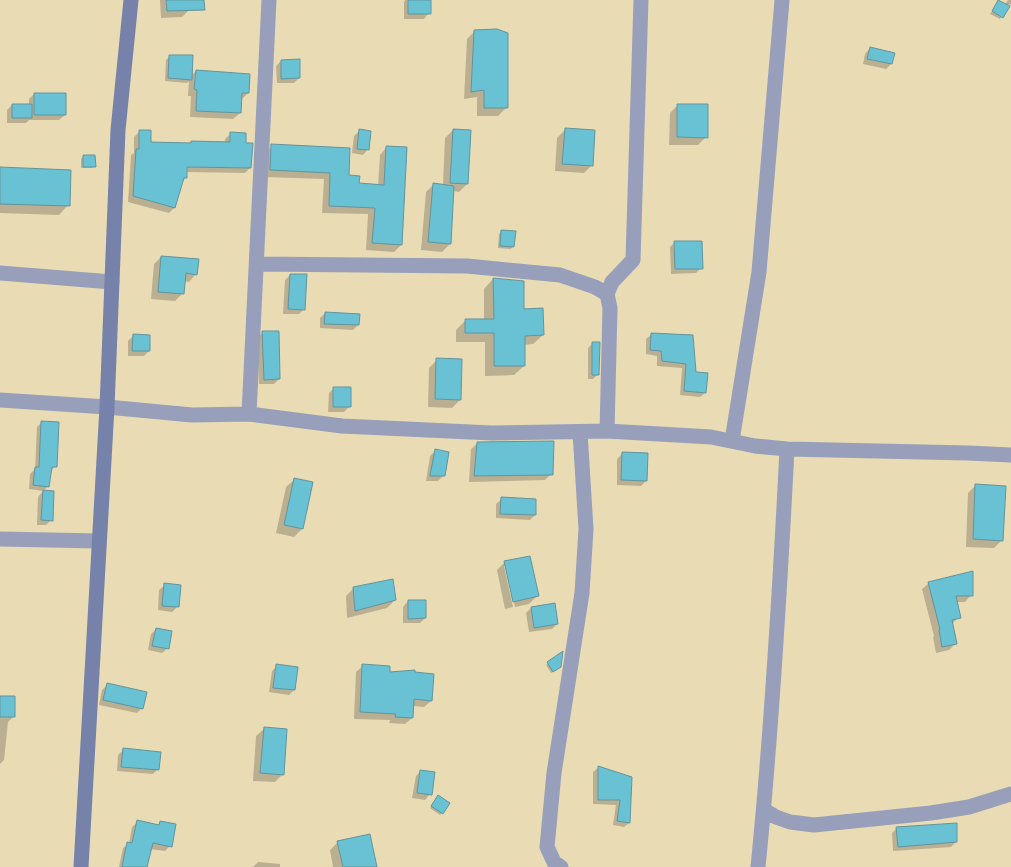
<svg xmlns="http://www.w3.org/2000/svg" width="1011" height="867" viewBox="0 0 1011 867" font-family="'Golos Text',sans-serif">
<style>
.shadow{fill:#0003}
.building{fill:#68c2d3;stroke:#63949e}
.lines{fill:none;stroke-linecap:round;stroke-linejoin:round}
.street{stroke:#979fba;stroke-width:15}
.secondary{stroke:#7682a9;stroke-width:15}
</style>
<rect width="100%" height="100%" fill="#e9dbb4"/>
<path class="shadow" d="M160 0H188L189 10 182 17 161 18Z
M405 0H429V13L424 19H404V2Z
M1008 0H1011V5L1009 4 1000 19 990 14 999 1 1005 4Z
M475 31 506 108 498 116H477V97L464 99 467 39Z
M870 48 891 64 886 69 863 64 865 54Z
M170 56 191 76 196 71 248 93 241 100 240 113 233 119 190 117 191 96H188L189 81 187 83 165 81 166 60Z
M281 61 299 78 294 83H277L276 66Z
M34 94 65 115 59 120H29L26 123H7V110L12 105H29V99Z
M678 105 706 137 698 145H669L670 113Z
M453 130 467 184 459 192 453 191 450 244 442 252 421 250 426 192 434 184 443 185 445 138Z
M565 130 592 165 584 173 555 171 557 138Z
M140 131 150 143 190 144 225 143V139L231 133 245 144 250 168 245 173 186 172 185 178 182 181 174 208 169 213 128 202 131 155 134 153V137Z
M359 131 368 149 363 155 352 153 354 136Z
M272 146 347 176 358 184 378 186 380 155 387 147 401 245 394 252 366 250 368 214 322 213 324 179 264 177 265 153Z
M83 157 94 166 92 168H81V159Z
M0 168 68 205 59 215 0 213Z
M501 232 513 246 511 249 498 248 499 234Z
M675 242 701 268 696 273 671 274 670 247Z
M161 257 196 274 189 282 184 281 183 293 175 301 151 299 154 264Z
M290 275 304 309 299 314H283L285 280Z
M493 279 523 310 543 335 533 344 523 345 524 366 514 375 485 376V342H456V330L466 320H484V289Z
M325 313 358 325 353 330 320 328V318Z
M263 332 279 379 274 384H259L258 337Z
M651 335 692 336 695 373 705 393 700 397 680 395 682 368 657 366V356L646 354V339Z
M133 336 149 351 144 356H128V341Z
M593 343 598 374 593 379H588V348Z
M437 360 460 400 452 408 428 407 429 368Z
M334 388 349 407 344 412H328L329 393Z
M42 422 55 466 50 472 48 486 43 491 29 489 30 474 35 469 37 427Z
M478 443 551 474 545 480 469 482 471 449Z
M435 451 443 476 438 481H426L430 456Z
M622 454 646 481 641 486 617 485V459Z
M294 480 311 483 302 529 294 537 276 533 286 487Z
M976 485 1002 540 994 548 966 547 968 493Z
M43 491 51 520 46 525H37L38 497Z
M502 499 535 515 530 520 496 518V504Z
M505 562 537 596 529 604 515 607 507 566H504L513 607 505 609 497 570Z
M929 583 971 595 965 602H956L959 617 952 624 955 644 949 650 936 653 933 637 934 636 922 589Z
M165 585 178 606 172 612 158 610 159 590Z
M354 588 395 600 387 608 347 618 346 596Z
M408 601 425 618 420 623H403V607Z
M531 608 557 624 552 629 529 632 526 613Z
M156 629 168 648 162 653 148 650 151 634Z
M548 663 557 669 551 673 546 665Z
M277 666 294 690 289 695 269 692 272 671Z
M363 666 388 674 431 701 424 707 413 706 412 718 405 724 389 723 390 720 354 719 356 672Z
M107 685 142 708 137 713 99 705 102 690Z
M0 697 14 716 8 722 4 760 0 764Z
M264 729 283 774 275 782 253 781 256 736Z
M123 750 158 769 153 774 117 771 118 755Z
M598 768 631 777 629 823 624 827 613 825 616 805 593 804V772Z
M421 771 430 794 425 800 412 798 416 776Z
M436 799 442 813 440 815 430 808Z
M138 822 157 826 160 823 170 846 165 851 150 849 146 867H119L123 848 129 844 132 827Z
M897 828 956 842 951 847 893 851 892 833Z
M338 842 376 867H333L330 850Z
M258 862 280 864V867H253Z"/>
<path class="building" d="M166 0H204L205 10 167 11Z
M408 0H431V14H408Z
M998 0 1010 6 1003 18 992 11Z
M497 29 508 33V108H484V90L471 92 474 30Z
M870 47 895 53 892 64 867 59Z
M169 55H193L192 80 168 78Z
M300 59V78L281 79V60Z
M196 70 250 74 249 93H242L241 113 196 111 197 90 194 89Z
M34 93H66V115H34Z
M12 104H32V118H12Z
M677 104H708V138L677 137Z
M565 128 595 130 593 166 562 164Z
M359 129 371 131 369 150 357 149Z
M453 129 471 130 468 184 450 183Z
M139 130H151V142L191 143V141L230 142V132L246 133V143H253L251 168 187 167V178H184L175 208 133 196 136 149H139Z
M271 144 350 148 349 175 360 176 359 183 384 185 386 146 407 147 402 245 372 243 375 208 329 206 330 173 270 170Z
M83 155H95L96 167H83Z
M0 167 71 170 70 206 0 204Z
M433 183 454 186 451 244 428 242Z
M501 230 516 231 514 247 500 246Z
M674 241H702L703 269H675Z
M161 256 199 259 197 275 186 273 184 294 158 292Z
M290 274H307L305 310 288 309Z
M493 278 524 281V309L543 308 544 335 525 336V366H494V333H465V319H494Z
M325 312 360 314 359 325 324 324Z
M262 331H279L280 379 264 380Z
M651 333 693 335 696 372 708 373 706 393 684 391 686 364 662 361 661 351 650 350Z
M133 334 150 335V351H132Z
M592 342H600L599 375H592Z
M436 358 462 359 461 400 435 399Z
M333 387H351V407H333Z
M41 421 59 422 57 467H52L49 487 33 485 35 467H39Z
M554 441 553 475 474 476 477 442Z
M435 449 449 452 445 476H430Z
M622 452 648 453 647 481 621 480Z
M294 478 313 482 303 529 284 525Z
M975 484 1006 486 1003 541 973 539Z
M43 490 54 491 53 521 41 520Z
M501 497 536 499V515L500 514Z
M530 556 539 596 513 602 504 561Z
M973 571V596H956L961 618 952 620 957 644 942 647 939 630 940 629 928 582Z
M393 579 396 600 355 611 353 587Z
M164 583 181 585 179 607 162 606Z
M408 600H426V618L408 619Z
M555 603 558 624 534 628 531 607Z
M156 628 172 631 169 649 152 646Z
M563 651 561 667 553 672 547 662Z
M276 664 298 667 295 690 273 688Z
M362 664 390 666V672L415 670V672L434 674 432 701 414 699 413 718 395 717 396 714 360 712Z
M107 683 147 692 143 709 103 700Z
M0 696H15V717H0Z
M264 727 287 729 284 775 260 773Z
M123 748 161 752 159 770 121 767Z
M598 766 632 777 630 823 617 821 620 800H598Z
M420 770 435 772 432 795 417 793Z
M438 795 450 803 443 814 431 806Z
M137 820 159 825 160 821 176 824 172 847 153 843 147 867H122L127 842 132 843Z
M957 823V842L898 847 896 827Z
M370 834 377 867H343L337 841Z"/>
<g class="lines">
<path class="street" d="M257 264 467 266 560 275 595 287 607 294 610 308 607 431
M0 273 112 282
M607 294 612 282 633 260 641 0
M0 400 107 407 192 415 249 414 342 426 492 433 607 431 711 437 755 446 787 449 968 453 1011 455
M249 414 269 0
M732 441 759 272 782 0
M0 539 99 541
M764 810 776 817 790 822 814 825 931 813 969 807 1011 794
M561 867 554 862 547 847 554 773 582 593 586 529 580 432
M758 867C772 728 780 588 787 449"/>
<path class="secondary" d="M81 867 107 407 118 130 131 0"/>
</g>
</svg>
